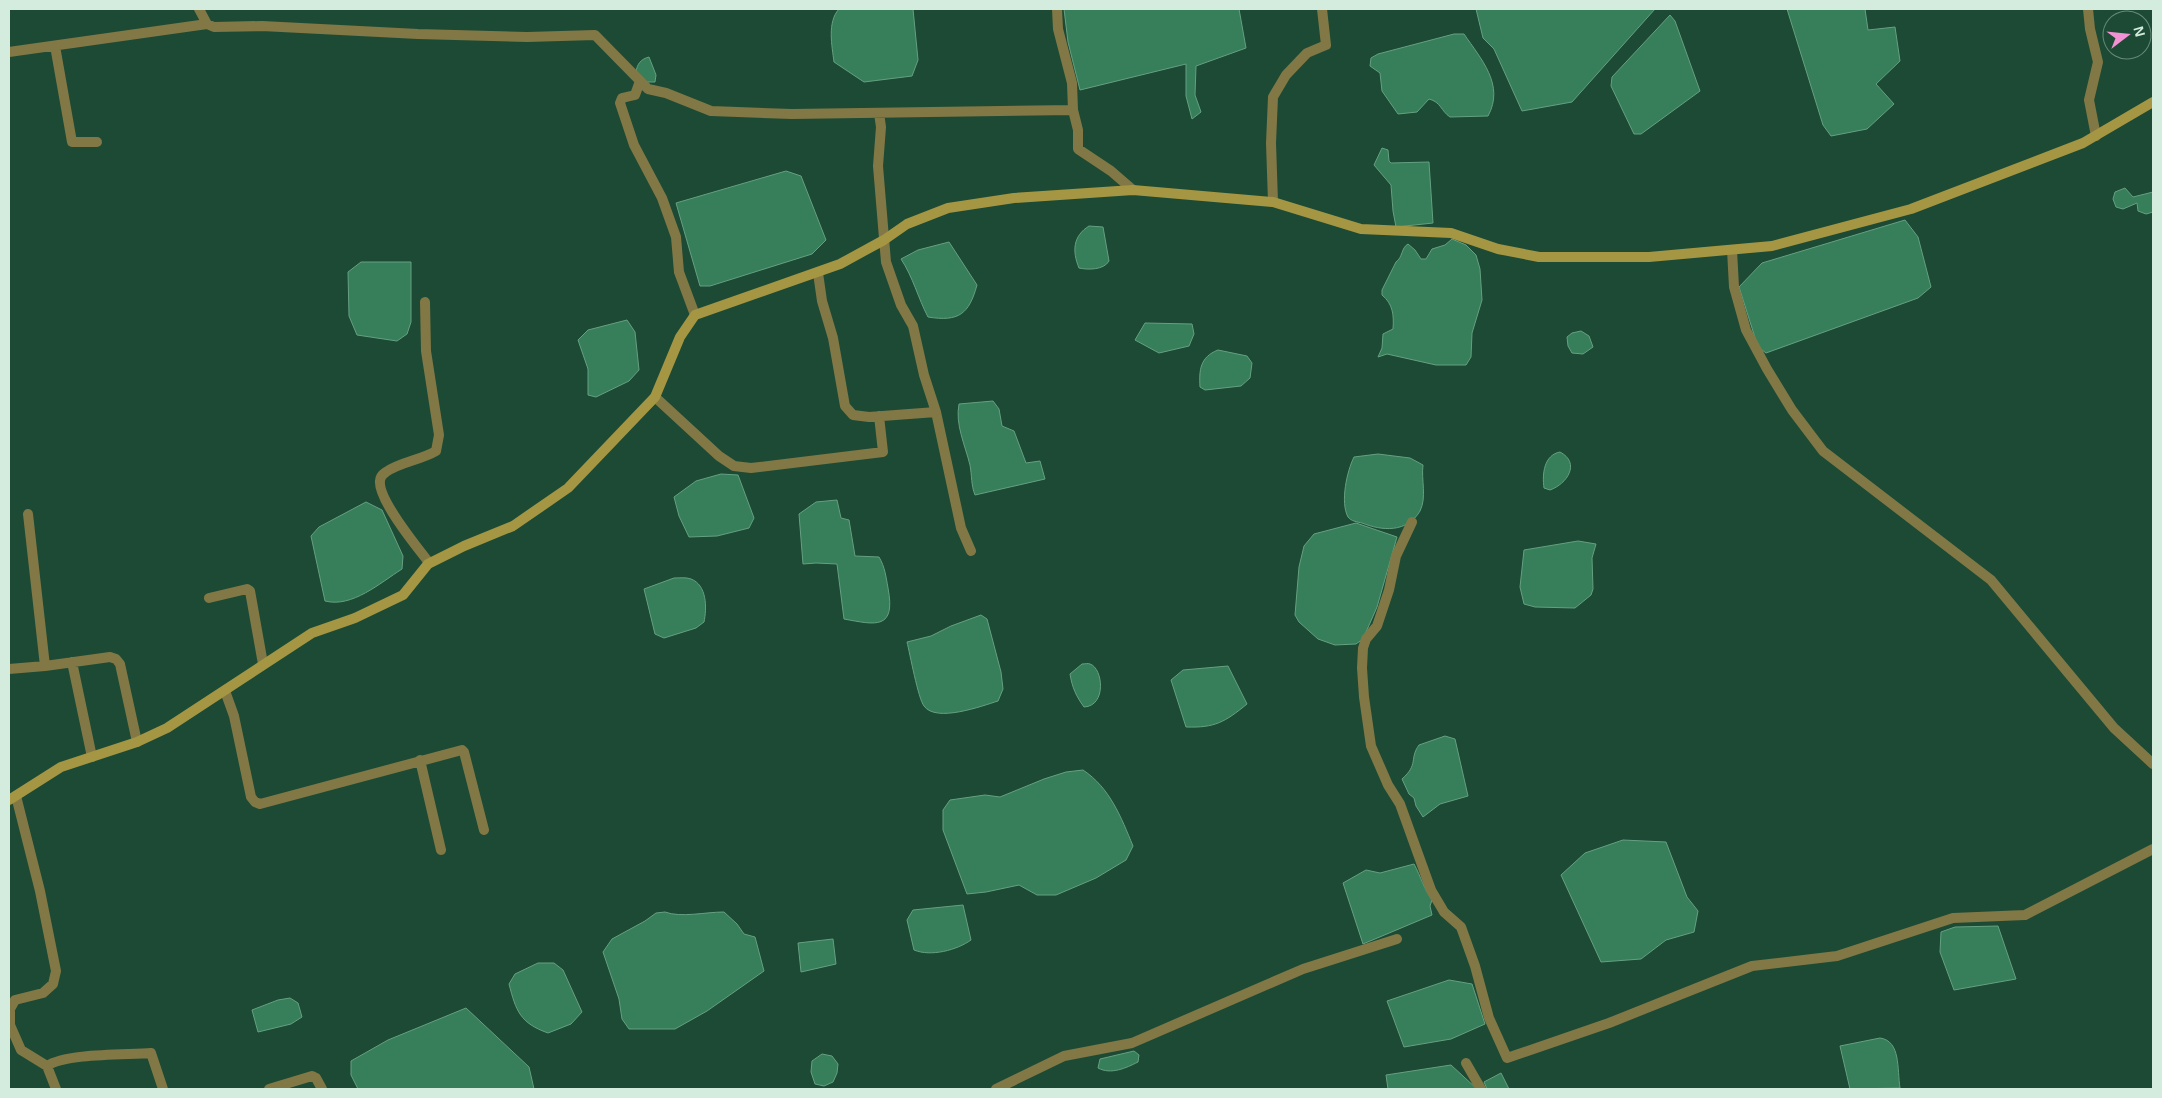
<svg xmlns="http://www.w3.org/2000/svg" width="2162" height="1098" viewBox="0 0 2162 1098" font-family="Arial,sans-serif">
<style>
.water{fill:#367f5a;stroke:#65a081}
.lines{fill:none;stroke-linecap:round;stroke-linejoin:round}
.street{stroke:#817846;stroke-width:10}
.secondary{stroke:#a59643;stroke-width:10}
</style>
<rect width="100%" height="100%" fill="#1d4a34"/>
<path class="water" d="M839 9H913L918 60 912 76 864 82 834 62C832 46 827 22 839 9Z
M1064 9H1239L1246 48 1196 66 1195 95 1201 112 1192 119 1186 96V64L1080 90 1068 42Z
M1476 9H1655L1572 102 1522 111 1494 49 1483 38Z
M1787 9H1865L1868 30 1895 27 1900 61 1876 84 1894 104 1867 129 1831 136 1823 125Z
M1670 15 1675 21 1700 91 1641 134H1634L1611 86 1612 77Z
M1454 34H1464C1481 59 1505 85 1488 116L1450 117C1441 111 1441 102 1429 99L1417 112 1398 114 1382 91 1380 73 1370 66 1371 58 1378 54Z
M649 57 656 75 655 82H647L636 72C637 64 641 59 649 57Z
M1382 148 1388 150 1389 161 1391 163 1429 162 1433 223 1396 227 1393 211 1391 185 1374 165Z
M786 171 801 176 826 240 812 254 710 286H700L676 203Z
M2125 188 2133 197 2153 192V212L2146 214 2138 211 2137 203 2123 209 2116 207 2113 199 2115 192Z
M1905 220 1918 237 1931 287 1918 298 1766 353 1758 347 1739 287 1762 263Z
M1089 226 1103 227 1109 261C1104 270 1088 270 1079 268 1072 251 1073 236 1089 226Z
M1452 239 1466 245 1476 255 1480 269 1482 300 1472 333 1471 357 1466 365H1436L1387 354 1378 357 1382 348 1383 334 1393 329C1394 315 1393 304 1382 295V290L1396 262C1403 257 1401 248 1408 244L1415 250 1421 259H1426L1432 249 1445 245Z
M949 242 977 285C969 314 959 322 928 317 918 298 913 277 901 259L918 250Z
M361 262H411V322L407 334 397 341 357 335 349 316 348 272Z
M627 320 635 332 639 370 629 381 596 397 588 395V369L578 340 588 330Z
M1145 323 1192 324 1194 334 1189 346 1159 353 1135 340Z
M1581 331 1589 336 1593 347 1583 354 1572 353 1568 346 1567 337 1572 333Z
M1218 350 1247 356 1252 363 1250 378 1241 386 1205 390 1200 387C1199 370 1200 357 1218 350Z
M993 401 999 409 1002 426 1014 431 1026 463 1040 461 1045 479 975 495C971 485 972 476 970 465 965 445 955 424 959 404Z
M1560 452C1581 463 1567 484 1550 490L1544 488C1542 474 1544 455 1560 452Z
M1378 454 1410 458 1423 465C1421 480 1427 497 1420 511 1407 533 1382 531 1362 523 1357 522 1351 521 1348 517 1340 502 1347 471 1354 457Z
M721 474 738 475 754 518 749 528 717 536 689 537 679 516 674 497 696 481Z
M837 500 841 518 849 520 855 556 879 557C885 567 886 577 888 588 896 630 876 625 844 619L837 564 816 563 803 564 799 514 816 502Z
M366 502 382 510 403 556 402 569C380 583 352 608 325 601L311 536 319 527Z
M1356 523 1397 537 1377 607 1363 639 1356 644 1335 645 1318 639 1299 622 1295 615 1299 567 1304 546 1314 534Z
M1578 541 1596 544 1592 558 1593 589 1591 595 1575 608 1535 607 1524 604 1520 587 1524 550Z
M674 578C679 578 686 577 691 579 707 585 707 608 704 622L696 628 664 638 655 634 644 589Z
M981 615 987 619 1001 672 1003 689 998 701C982 706 936 723 924 706 918 698 910 654 907 642L931 636 951 626Z
M1082 664C1085 664 1088 663 1090 664 1103 668 1107 706 1084 707 1076 696 1072 687 1070 674Z
M1228 666 1247 704C1225 722 1215 728 1186 727L1171 680 1183 670Z
M1445 736 1455 739 1468 796 1440 804 1423 817 1416 806 1414 798 1409 794 1402 779C1419 764 1409 759 1419 745Z
M1083 770C1110 788 1121 817 1133 846L1126 860 1096 878 1056 895H1037L1019 885 986 892 967 894 943 830V810L950 800 985 795 1000 797 1044 779 1066 772Z
M1623 840 1666 842 1687 897 1698 911 1694 932 1666 940 1641 959 1601 962 1561 875 1585 853Z
M1414 864C1421 877 1424 889 1432 900L1430 906 1432 915 1363 944 1343 883 1366 870 1380 873Z
M963 905 971 940C957 950 931 957 914 950L907 920 913 910Z
M665 912C681 918 705 912 724 912L737 924 744 934 755 937 764 971 707 1011 675 1029H629L622 1019 619 999 603 952 612 939 645 921 656 913Z
M1998 926 2016 979 1954 990 1940 952 1941 932 1955 927Z
M833 939 836 964 801 972 798 943Z
M538 963H554L563 970 582 1012 571 1024 548 1033C520 1023 516 1011 509 984L515 974Z
M1449 980 1472 984 1485 1024 1451 1039 1404 1047 1387 1001Z
M290 998 298 1003 302 1017 291 1024 258 1032 252 1010 278 1000Z
M466 1008 529 1067 534 1089H358L351 1075V1061L388 1040Z
M1880 1038C1901 1041 1897 1069 1900 1088L1850 1089 1840 1046Z
M1134 1051 1139 1055 1138 1062C1126 1068 1111 1075 1098 1068L1100 1059Z
M822 1054 832 1056 838 1064 837 1073 833 1082 824 1086 815 1084 811 1072 812 1061Z
M1451 1065 1477 1089H1388L1386 1075Z
M1501 1073 1509 1089H1487L1484 1082Z"/>
<g class="lines">
<path class="street" d="M199 9 207 24 214 27 262 26 418 34 527 37 595 35 648 89 666 93 711 111 792 114 1073 110 1072 83 1058 29 1057 9
M2088 9 2090 29 2098 62 2089 100 2096 136
M55 46 72 142H97
M9 52 207 24
M640 81 635 95 622 98 620 103 634 145 662 198 676 237 679 272 695 315
M1073 110 1078 130V149L1111 171 1133 190
M879 113 881 127 878 166 886 262 901 305 913 326 924 375 936 412 961 528 971 551
M1273 202 1271 143 1273 97 1286 75 1307 53 1326 45 1322 9
M1732 250 1734 287 1746 330 1767 369 1792 410 1823 451 1991 580 2114 728 2153 764
M818 273 822 301 833 338 845 406 853 415 869 417 936 412
M425 302 426 351 439 435 436 451C421 460 400 462 386 472 383 474 380 477 380 481 378 499 416 546 427 560L428 564
M655 397 719 456 734 466 751 468 883 452 879 416
M28 514 45 666
M1412 522 1396 556 1389 590 1377 626 1366 639 1363 648 1362 668 1364 697 1371 746 1388 785 1400 804 1431 890 1444 912 1461 927 1475 966 1489 1018 1507 1058 1609 1023 1752 966 1837 956 1953 918 2025 915 2153 849
M209 598 247 589 250 591 263 664
M72 662 92 757
M9 669 45 666 110 657 116 659 120 664 137 742
M225 691 234 716 251 797 255 802 260 804 462 750 464 752 484 830
M420 760 441 850
M16 796 40 891 56 971 53 984 43 993 15 1000 10 1009V1025L21 1050 47 1066 56 1089
M1466 1063 1481 1089
M47 1066C66 1053 127 1055 151 1053L163 1089
M269 1089 312 1076 316 1078 322 1089
M996 1089 1064 1056 1132 1043 1303 969 1397 939"/>
<path class="secondary" d="M9 800 61 767 137 742 167 728 312 633 355 618 403 595 428 564 464 546 513 526 568 488 655 397 680 337 695 315 840 264 884 240 907 224 948 208 1014 198 1133 190 1273 202 1361 229 1451 233 1498 249 1539 257H1649L1772 246 1911 209 2083 143 2153 102"/>
</g>
<rect width="2162" height="1098" fill="none" stroke="#d3ecdd" stroke-width="20"/>
<g transform="translate(2127 35) rotate(74)"><circle r="24" fill="#1d4a34" stroke="#668b78"/>
<path d="M0-4L9 19L0 12L-9 19Z" fill="#f391d5"/>
<text y="-8" font-size="14" font-weight="bold" text-anchor="middle" fill="#d3ecdd">N</text>
</g>
</svg>
